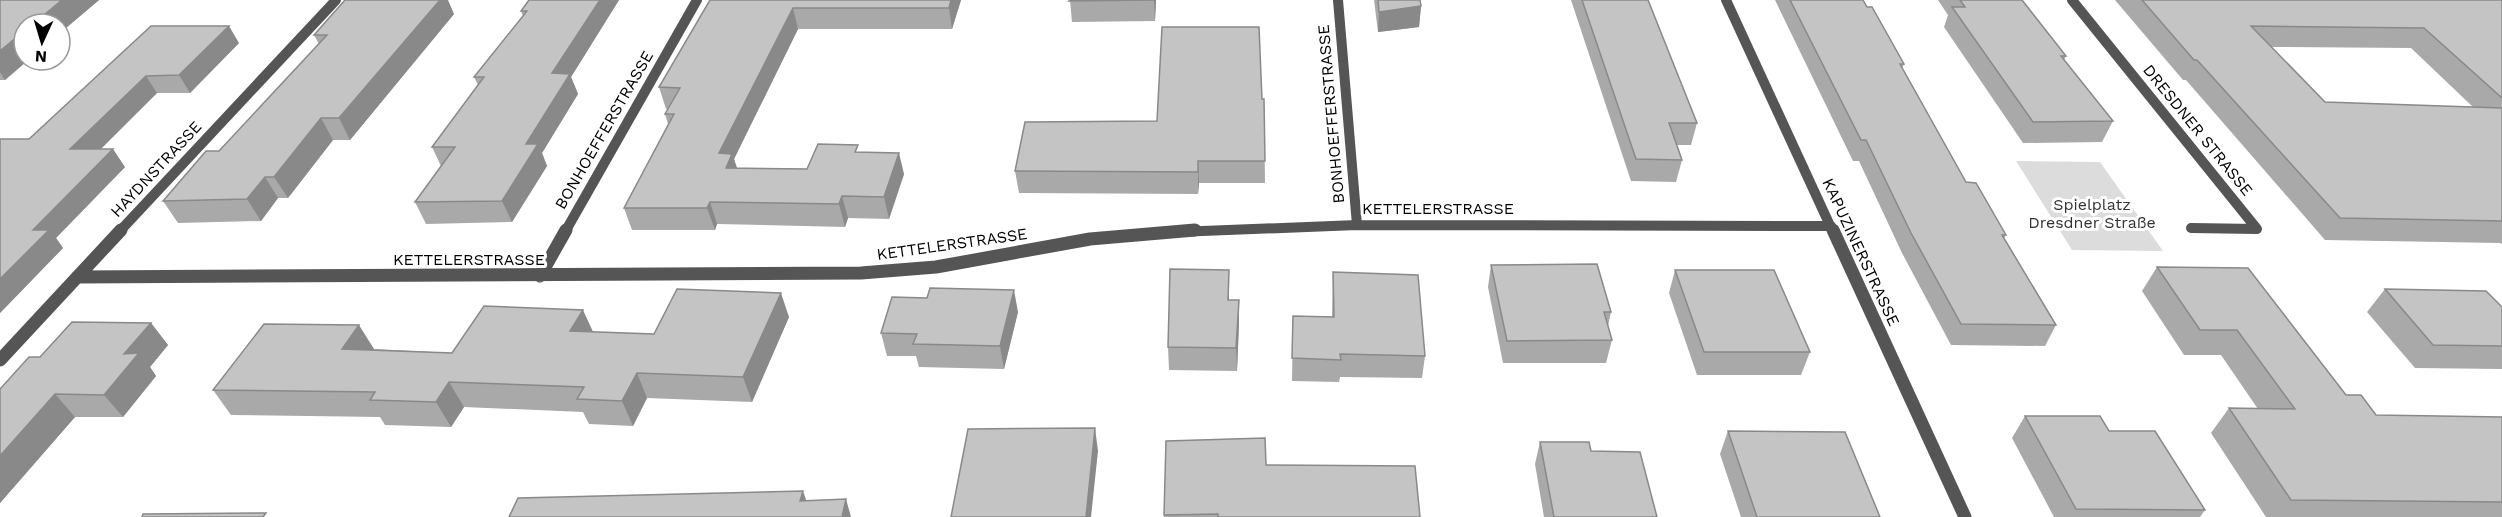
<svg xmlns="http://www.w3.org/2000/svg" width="2502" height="517" viewBox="0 0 2502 517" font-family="'Work Sans',sans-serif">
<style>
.green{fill:#dcdcdc}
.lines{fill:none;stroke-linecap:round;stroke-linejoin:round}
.street-far1{stroke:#555;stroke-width:10}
.street{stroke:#555;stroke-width:13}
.wall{fill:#a9a9a9;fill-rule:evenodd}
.shaded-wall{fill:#898989}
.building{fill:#c4c4c4;stroke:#898989;stroke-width:1.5}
.labels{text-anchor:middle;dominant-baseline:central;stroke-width:6;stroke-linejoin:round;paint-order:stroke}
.street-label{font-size:16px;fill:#000;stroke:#fff}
.park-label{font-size:16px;fill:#333;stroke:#fff}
</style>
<rect width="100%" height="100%" fill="#fff"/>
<path class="green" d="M2016 161 2100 162 2163 251 2072 250Z"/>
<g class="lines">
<path class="street-far1" d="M1338 0 1357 225
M1726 0 1833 232
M2072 0 2257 229 2191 228
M119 232 336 0
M565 232 697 0
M1177 232 1357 225 1831 226"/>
<path class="street" d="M1833 230 1965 517
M540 276 566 230
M77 277 861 273 936 267 1090 239 1195 230
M0 360 121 230"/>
</g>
<path class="wall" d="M0 0H99L5 80H0Z
M529 0H619L571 77 578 94 542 153 547 166 512 222 426 224 415 202 441 166 432 147 478 85 474 77 523 16 521 11Z
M710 0H961L952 29H798L734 159 737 168 807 169 860 152 904 174 889 219 848 218 845 227 717 224 715 230H632L624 208 668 124 665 114 667 109H666L659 87Z
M1070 0H1156L1155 21 1072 22Z
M1374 0H1420L1421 6 1419 27 1378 32Z
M1571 0H1648L1697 123 1691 145H1677L1682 160 1676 182 1631 181Z
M1775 0H1863L1904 64 1902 68 1966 182 2006 235 2004 238 2056 325 2045 346 1951 345 1902 253 1859 161H1853Z
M1938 0H2022L2066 56 2064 60 2113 121 2102 142 2023 143 1944 27 1948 15Z
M2115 0H2502V244L2500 243 2325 240 2186 80H2183ZM2271 47 2411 48 2473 107 2325 102Z
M454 14 350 140H333L288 198H278L261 221 178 223 163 201 219 151 319 44 314 35Z
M151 26 239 43 190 93H157L100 149 125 167 56 238 63 248 0 313V139H29Z
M1262 99H1264L1265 183H1199L1198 194 1019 193 1015 171 1157 121Z
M1491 265 1611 312 1608 326 1612 340 1606 363H1503L1488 287Z
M2157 267 2376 415 2502 417V517H2266L2211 433 2229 408 2258 409 2221 355H2184L2142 291Z
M1675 270 1810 352 1801 375H1697L1669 293Z
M1333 272 1425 356 1422 378 1340 377 1339 382 1292 381 1293 316 1332 317Z
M2385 289 2502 307V369L2415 368 2367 312Z
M1229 293V300H1239V323L1237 371 1169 370 1168 347Z
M1018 312 1004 369 919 367 916 356H887L881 333Z
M789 317 752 402 647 398 633 426 589 424 583 412 464 407 451 427 385 425 380 417 231 415 213 390 374 349 452 353 593 332 654 334Z
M151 323 168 345 150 367 156 376 123 417H75L0 503V389L40 357Z
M2025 416 2109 431 2205 510 2200 517H2054L2012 438Z
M1728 431 1880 517H1741L1720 454Z
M1166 441 1266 465 1420 517H1164Z
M1540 442 1591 451 1657 517H1544L1535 464Z"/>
<path class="shaded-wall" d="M62 0H99L60 33V24H33Z
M430 0H448L454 14 350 140 339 118Z
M600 0H619L571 77 578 94 542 153 547 166 512 222 502 201 526 144 552 73Z
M951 0H961L952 29 949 8Z
M1154 0H1156L1155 21Z
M1421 6 1419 27 1378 32 1379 12Z
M793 8 798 29 734 159 739 175 733 190 719 153Z
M229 26 239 43 190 93 179 75Z
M24 31V60H28L5 80 0 72V51Z
M146 76 157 93 83 167 70 149Z
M321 118 333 140 288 198 274 177Z
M113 149 125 167 56 238 63 248 0 313V279L33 230Z
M899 153 904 174 889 219 884 197Z
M1198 161 1199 183 1198 194Z
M265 177 278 198 261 221 247 199Z
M842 196 848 218 845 227 839 204Z
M710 202 717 224 715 230 707 208Z
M1229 270V293L1228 322V300Z
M1014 290 1018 312 1004 369 1000 346Z
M781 293 789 317 752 402 743 377Z
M1239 300V323L1237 371 1236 348Z
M583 310 594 334 570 331Z
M151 323 168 345 150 367 156 376 123 417 104 395 124 354Z
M359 325 374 349 358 373 342 349Z
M637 373 647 398 633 426 622 401Z
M449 382 464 407 451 427 436 402Z
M55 394 75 417 0 503V456Z
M1095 428 1098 451 1091 517H1086Z
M803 491 811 514 800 501Z
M846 499 851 517H842Z"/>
<path class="building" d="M0 0H62L33 24H24V31L0 51Z
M345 0H440L339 118H321L274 177H265L247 199 163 201 206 151H219L327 35H314Z
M529 0H600L552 73 570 74 526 144H538L502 201 415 202 455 147H432L484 77H474L527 11H521Z
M710 0H951L949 8H793L719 153 732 154 726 168 807 169 818 144 858 145 855 152 899 153 884 197 842 196 839 204 710 202 707 208H624L674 114H665L680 88 659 87Z
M1070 0H1154L1069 1Z
M1378 0H1420L1421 6 1379 12Z
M1582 0H1648L1697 123H1669L1682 160 1636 159Z
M1790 0H1863L1867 7H1872L1904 64H1900L1966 182 1976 183 2006 235H2002L2056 325 1961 324 1911 233 1866 140H1861Z
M1960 0H2022L2066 56H2061L2113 121 2033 122 1952 7H1965Z
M2142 0H2502V98L2424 28 2251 26 2325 102 2502 108V221L2340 218 2197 60H2194Z
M151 26H229L179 75 146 76 70 149H113L33 230H49L0 279V139H29Z
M1162 27H1259L1262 99H1264L1265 161H1198V172L1015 171 1025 122 1157 121Z
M1597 264 1611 312H1604L1612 340 1507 341 1491 265Z
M2157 267 2248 268 2346 395H2361L2376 415 2502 417V502L2291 500 2229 408 2295 409 2237 330H2200Z
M1170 269 1229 270 1228 300H1239L1236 348 1168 347Z
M1675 270H1774L1810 352H1704Z
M1333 272 1418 275 1425 356 1340 354 1341 360 1292 358 1293 316 1334 317Z
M930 288 1014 290 1000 346 913 344 917 334 881 333 892 297 927 298Z
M677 289 781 293 743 377 637 373 622 401 577 399 584 387 449 382 436 402 370 400 375 392 213 390 264 324 359 325 342 349 452 353 484 306 583 310 570 331 654 334Z
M2385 289 2486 291 2502 307V346L2433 345Z
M72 322 151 323 124 354 139 353 104 395 55 394 0 456V389L29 357H40Z
M2025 416H2100L2109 431H2155L2205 510 2076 509Z
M1095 428 1086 517H951L968 429Z
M1728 431 1845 432 1880 517H1757Z
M1265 438 1266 465 1415 466 1420 517H1218V514L1164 515 1166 441Z
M1540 442H1589L1591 451 1640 452 1657 517H1554Z
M803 491 800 501 846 499 842 517H509L518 498Z
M266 513 263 517H142L143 514Z"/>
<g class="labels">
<g class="street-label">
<text transform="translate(1331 114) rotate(-95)">BONHOEFFERSTRASSE</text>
<text transform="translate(604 130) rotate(-60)">BONHOEFFERSTRASSE</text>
<text transform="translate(2198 130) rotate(51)">DRESDNER STRASSE</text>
<text transform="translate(156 169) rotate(-47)">HAYDNSTRASSE</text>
<text x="1438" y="208">KETTELERSTRASSE</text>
<text transform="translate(952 244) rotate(-8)">KETTELERSTRASSE</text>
<text transform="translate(1861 252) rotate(65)">KAPUZINERSTRASSE</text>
<text x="469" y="259">KETTELERSTRASSE</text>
</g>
<g class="park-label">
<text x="2092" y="204">Spielplatz<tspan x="2092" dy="18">Dresdner Straße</tspan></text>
</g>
</g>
<g transform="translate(42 42) rotate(184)"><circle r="28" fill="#ffffff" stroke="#999999" stroke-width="1.5"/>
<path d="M0-4.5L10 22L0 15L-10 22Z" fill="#000000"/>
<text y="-9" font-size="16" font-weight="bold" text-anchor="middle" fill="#000000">N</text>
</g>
</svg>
